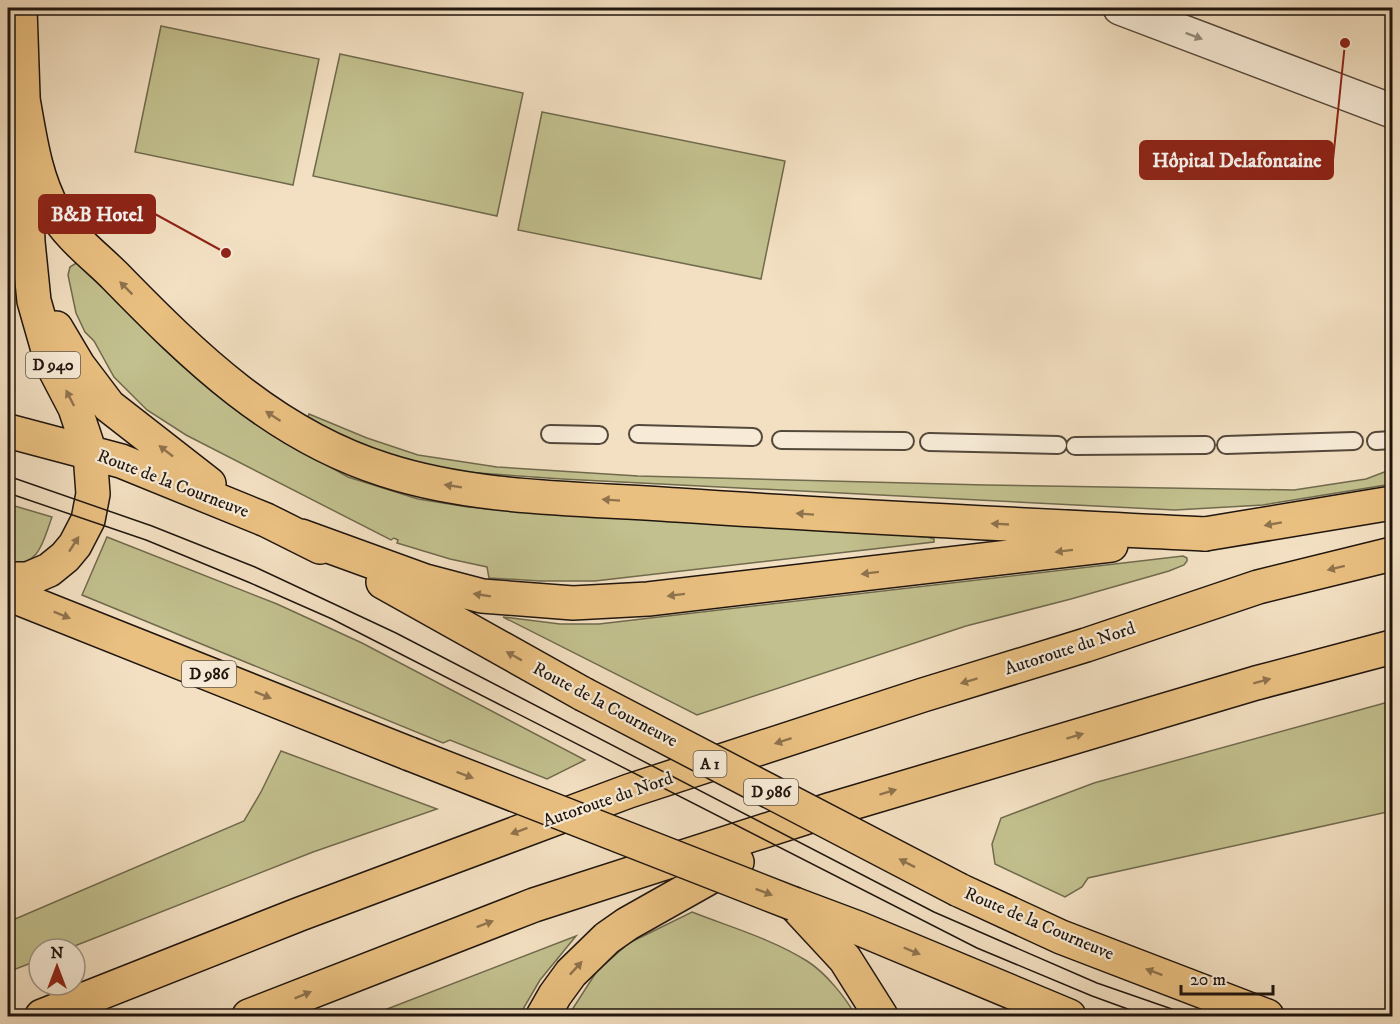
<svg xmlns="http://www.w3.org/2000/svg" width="1400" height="1024" viewBox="0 0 1400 1024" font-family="'IM FELL DW Pica',serif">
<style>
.green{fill:#c2c08e;stroke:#706a4e;stroke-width:1.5}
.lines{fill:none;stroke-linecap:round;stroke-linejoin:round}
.service-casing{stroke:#54483b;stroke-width:20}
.minor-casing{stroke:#54483b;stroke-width:36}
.primary-casing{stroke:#1f150e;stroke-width:36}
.motorway-casing{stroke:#1f150e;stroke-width:36}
.service{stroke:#f7ebd7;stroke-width:16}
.minor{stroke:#f7ebd7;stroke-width:33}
.primary{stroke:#eac081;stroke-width:33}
.motorway{stroke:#eac081;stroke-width:33}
.tram{stroke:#1f150e;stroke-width:1.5}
.primary-bridge-casing{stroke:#1f150e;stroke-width:36;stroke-linecap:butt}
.primary-bridge{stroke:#eac081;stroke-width:33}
.oneway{fill:#968b7d}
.oneway2{fill:#8f734d}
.labels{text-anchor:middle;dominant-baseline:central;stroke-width:4.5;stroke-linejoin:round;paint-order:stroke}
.shield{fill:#f7ebd7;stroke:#60554a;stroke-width:1.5}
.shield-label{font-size:16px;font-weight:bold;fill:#1f150e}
.street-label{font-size:18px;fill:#1f150e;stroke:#f7ebd7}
.leader{fill:none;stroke:#8f2418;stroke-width:2}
.callout-dot{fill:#8f2418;stroke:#f7ebd7;stroke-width:2}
.callout{fill:#8f2418;stroke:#8f2418;stroke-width:2}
.callout-label{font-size:20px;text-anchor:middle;font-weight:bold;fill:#fff}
</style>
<rect width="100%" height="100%" fill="#f3e0c2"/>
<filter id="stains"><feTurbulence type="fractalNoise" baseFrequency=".00333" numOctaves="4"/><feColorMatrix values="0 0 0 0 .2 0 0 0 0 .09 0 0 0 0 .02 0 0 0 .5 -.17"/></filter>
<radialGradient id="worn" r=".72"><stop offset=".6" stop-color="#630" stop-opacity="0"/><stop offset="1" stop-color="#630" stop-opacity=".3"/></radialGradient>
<path class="green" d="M161 26 319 59 293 185 135 152Z
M340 54 523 93 497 216 313 176Z
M542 112 785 161 761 279 518 230Z
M81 260 139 324 222 396 285 441 348 477 418 499 468 507 927 537 934 539V542L595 581H540L489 578 487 567 450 559 397 543 398 540 394 538 391 540 186 435 147 410 114 377 94 341 85 332 76 313 68 275 70 267Z
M309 414 367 438 418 455 497 467 638 476 985 485 1294 490 1366 479 1392 469V484L1263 505 1175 510 562 479 450 471 367 448 306 422Z
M8 504 52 517C43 541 40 567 8 563Z
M107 537 277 604 362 643 585 760 547 779 450 740 443 743 82 595Z
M1183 556 1187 558V561L1184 565 1169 571 1071 599 966 626 697 715 503 617 560 624H599Z
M1392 701V811L1088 878 1082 887 1065 897 995 864 992 844 1001 818 1094 783Z
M281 751 437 809 313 852 67 949H39V960L8 972V922L244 821 261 792Z
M692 912C730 927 772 939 807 961 826 973 845 997 856 1016H568L597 971 629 943Z
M576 936 540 980 519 1016H369Z"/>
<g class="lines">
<g class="service-casing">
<path id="service" d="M550 434 599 435
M638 434 753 437
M781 440 905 441
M1376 441 1392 440
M929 442 1058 445
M1226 445 1354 441
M1075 446 1206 445"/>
</g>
<g class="minor-casing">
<path id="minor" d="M1120 8 1392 111"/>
</g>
<g class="primary-casing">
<path id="primary" d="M23 99C30 138 35 177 54 211 68 236 95 256 115 276 194 357 274 435 385 470 478 500 581 498 677 505 853 517 1029 525 1205 534
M56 328 78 365 109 406 209 484
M8 431 121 461 266 520 320 547
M301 536 425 581 482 596 573 603 648 599 1111 545
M8 579H28L49 570 65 557 75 545 88 520 93 494 90 453 75 408 52 364 34 301 28 242 20 8
M383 582 583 694
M8 594 410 754
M959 890 1061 937 1267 1016
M794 904 858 928 1069 1016"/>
</g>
<g class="motorway-casing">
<path id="motorway" d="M1205 534 1392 503
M794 904 845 959 881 1016
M42 1016 300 914 629 791 923 695 1086 645 1258 587 1392 554
M249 1016 534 905 832 809 1256 683 1392 647
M543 1016 555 995 571 973 607 938 627 924 737 862"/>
</g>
<use href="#service" class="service"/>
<use href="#minor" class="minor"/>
<use href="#primary" class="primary"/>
<use href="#motorway" class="motorway"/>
<path class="tram" d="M8 476 152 526 255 567 396 633 934 912 1097 983 1192 1016
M8 493 146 540 248 582 332 619 977 948 1092 996 1147 1016"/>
<g class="primary-bridge-casing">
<path id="primary-bridge" d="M583 694 959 890
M410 754 794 904"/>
</g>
<use href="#primary-bridge" class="primary-bridge"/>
</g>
<defs><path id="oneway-solid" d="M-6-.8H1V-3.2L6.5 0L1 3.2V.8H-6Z" transform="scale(1.5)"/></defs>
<use class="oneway" href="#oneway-solid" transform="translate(1194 36) rotate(21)"/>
<g class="oneway2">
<use href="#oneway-solid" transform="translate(126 288) rotate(-135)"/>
<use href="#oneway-solid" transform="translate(70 398) rotate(-117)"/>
<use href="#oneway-solid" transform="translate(273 416) rotate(-147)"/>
<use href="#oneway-solid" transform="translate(166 451) rotate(-142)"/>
<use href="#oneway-solid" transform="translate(453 486) rotate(-171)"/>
<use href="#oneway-solid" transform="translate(611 500) rotate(-176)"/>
<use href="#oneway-solid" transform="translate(805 514) rotate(-176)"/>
<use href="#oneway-solid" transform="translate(1000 524) rotate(-177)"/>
<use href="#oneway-solid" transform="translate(1273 524) rotate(170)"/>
<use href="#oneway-solid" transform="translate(74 544) rotate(-57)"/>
<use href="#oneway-solid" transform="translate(1064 551) rotate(173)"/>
<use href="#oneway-solid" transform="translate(1336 568) rotate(166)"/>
<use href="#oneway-solid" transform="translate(870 573) rotate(173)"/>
<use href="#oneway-solid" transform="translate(482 595) rotate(-171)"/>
<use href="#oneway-solid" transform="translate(676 595) rotate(173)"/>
<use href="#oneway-solid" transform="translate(62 615) rotate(22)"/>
<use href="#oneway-solid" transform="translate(514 656) rotate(-151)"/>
<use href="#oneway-solid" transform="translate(969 681) rotate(163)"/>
<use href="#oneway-solid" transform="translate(1262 681) rotate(-15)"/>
<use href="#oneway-solid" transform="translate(263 695) rotate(22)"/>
<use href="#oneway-solid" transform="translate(1075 736) rotate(-17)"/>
<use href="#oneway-solid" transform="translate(783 741) rotate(162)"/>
<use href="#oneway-solid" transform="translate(465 775) rotate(21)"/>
<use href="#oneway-solid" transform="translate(888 792) rotate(-17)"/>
<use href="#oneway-solid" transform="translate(519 831) rotate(160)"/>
<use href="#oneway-solid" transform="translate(907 863) rotate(-153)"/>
<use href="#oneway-solid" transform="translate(764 892) rotate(21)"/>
<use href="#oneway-solid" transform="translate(485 924) rotate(-21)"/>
<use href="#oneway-solid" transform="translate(912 951) rotate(23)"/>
<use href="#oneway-solid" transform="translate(576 968) rotate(-47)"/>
<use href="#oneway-solid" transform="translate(1154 972) rotate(-159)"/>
<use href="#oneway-solid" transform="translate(303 995) rotate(-22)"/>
</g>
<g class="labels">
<g class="shield">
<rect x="26" y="352" width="54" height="26" rx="4.5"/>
<rect x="182" y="661" width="54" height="26" rx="4.5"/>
<rect x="693.5" y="751" width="33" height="26" rx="4.5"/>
<rect x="744" y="779" width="54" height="26" rx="4.5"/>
</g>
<g class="shield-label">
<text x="53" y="365">D 940</text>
<text x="209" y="674">D 986</text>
<text x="710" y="764">A 1</text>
<text x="771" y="792">D 986</text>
</g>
<g class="street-label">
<text transform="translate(173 484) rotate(21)">Route de la Courneuve</text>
<text transform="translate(1070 649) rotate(-18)">Autoroute du Nord</text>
<text transform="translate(605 705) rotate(28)">Route de la Courneuve</text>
<text transform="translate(608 800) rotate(-19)">Autoroute du Nord</text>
<text transform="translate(1039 924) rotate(23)">Route de la Courneuve</text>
</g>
</g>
<path class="leader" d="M1345 43L1333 160M226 253L155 214"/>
<g class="callout-dot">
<circle cx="1345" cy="43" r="6"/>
<circle cx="226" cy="253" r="6"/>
</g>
<g class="callout">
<rect x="1140" y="141" width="193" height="38" rx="6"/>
<rect x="39" y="195" width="116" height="38" rx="6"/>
</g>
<g class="callout-label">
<text x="1237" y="167">Hôpital Delafontaine</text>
<text x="97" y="221">B&amp;B Hotel</text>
</g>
<rect width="1400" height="1024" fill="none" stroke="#f3e0c2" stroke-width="30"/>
<rect x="9" y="9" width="1382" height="1006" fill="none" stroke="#1f150e" stroke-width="3"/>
<rect x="15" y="15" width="1370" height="994" fill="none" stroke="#1f150e" stroke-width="1.5"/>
<g transform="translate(57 967)"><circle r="28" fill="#f7ebd7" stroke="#a19587" stroke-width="1.5"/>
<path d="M0-4.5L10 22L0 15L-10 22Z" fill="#8f2418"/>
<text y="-9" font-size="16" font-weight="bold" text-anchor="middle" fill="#1f150e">N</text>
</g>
<path d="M1181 985v9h92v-9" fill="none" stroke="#1f150e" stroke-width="3"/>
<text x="1190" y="985" font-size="18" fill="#1f150e" stroke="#f7ebd7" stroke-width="4.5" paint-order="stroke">20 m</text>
<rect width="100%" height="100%" filter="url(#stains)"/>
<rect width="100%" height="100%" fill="url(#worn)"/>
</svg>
